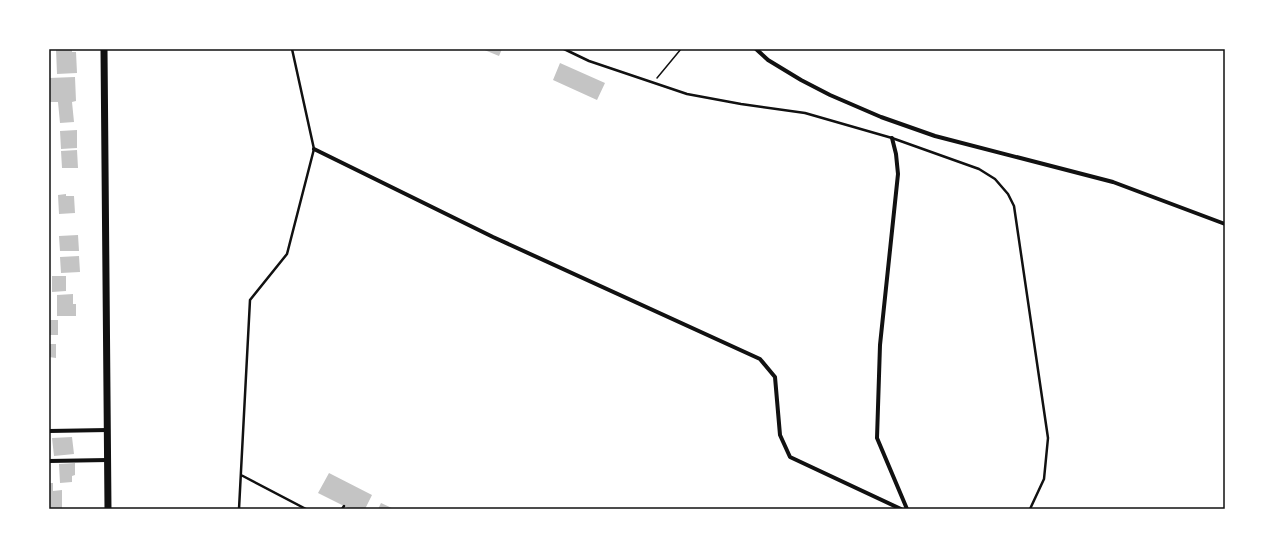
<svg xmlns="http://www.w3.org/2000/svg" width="1274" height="558" viewBox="0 0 1274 558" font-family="'Fira Sans Condensed',sans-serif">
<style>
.building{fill:#c4c4c4}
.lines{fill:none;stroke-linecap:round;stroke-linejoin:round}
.path{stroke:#111;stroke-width:1.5}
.service{stroke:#111;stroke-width:2.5}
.minor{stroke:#111;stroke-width:4}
.primary{stroke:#111;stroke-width:7}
.neatline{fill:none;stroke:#111;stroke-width:1.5}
</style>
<rect width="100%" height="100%" fill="#fff"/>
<path class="building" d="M56 49H72V52H76L77 73 57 74Z
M482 49H502L499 56Z
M560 63 605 83 597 100 553 80Z
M75 77 76 101 72 102 74 122 60 123 58 102H49V78Z
M77 130V148L61 149 60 131Z
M77 150 78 168H62L61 151Z
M66 194V196H74L75 213 59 214 58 195Z
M78 235 79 251H60L59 236Z
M79 256 80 272 61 273 60 257Z
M52 276H66V291L52 292Z
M73 294V304H76V316H57V295Z
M49 320H58V335H49Z
M49 344H56V358L49 357Z
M72 437 74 454 54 456 52 438Z
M75 463V475L72 476V482L60 483 59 464Z
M329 473 372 495 365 509H350L318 493Z
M49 483H53V491L62 490V509H49Z
M381 503 394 509H378Z"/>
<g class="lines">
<path class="path" d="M657 78 681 49"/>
<path class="service" d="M564 49 589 61 687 94 741 104 805 113 892 138 979 169 995 179 1008 194 1014 206 1048 438 1044 479 1030 509
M241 475 306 509
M239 509 250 300 287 254 314 149 292 49
M342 509 344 506"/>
<path class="minor" d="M756 49 768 60 801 80 830 95 881 117 935 136 1113 182 1225 224
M892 138 896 154 898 174 880 345 877 438 907 509
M314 149 493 237 760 359 775 377 780 435 790 457 901 509
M49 431 108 430
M49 461 108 460"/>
<path class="primary" d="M104 49 108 509"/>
</g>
<rect width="1274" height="558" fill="none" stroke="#ffffff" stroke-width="100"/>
<rect x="50" y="50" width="1174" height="458" class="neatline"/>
</svg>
